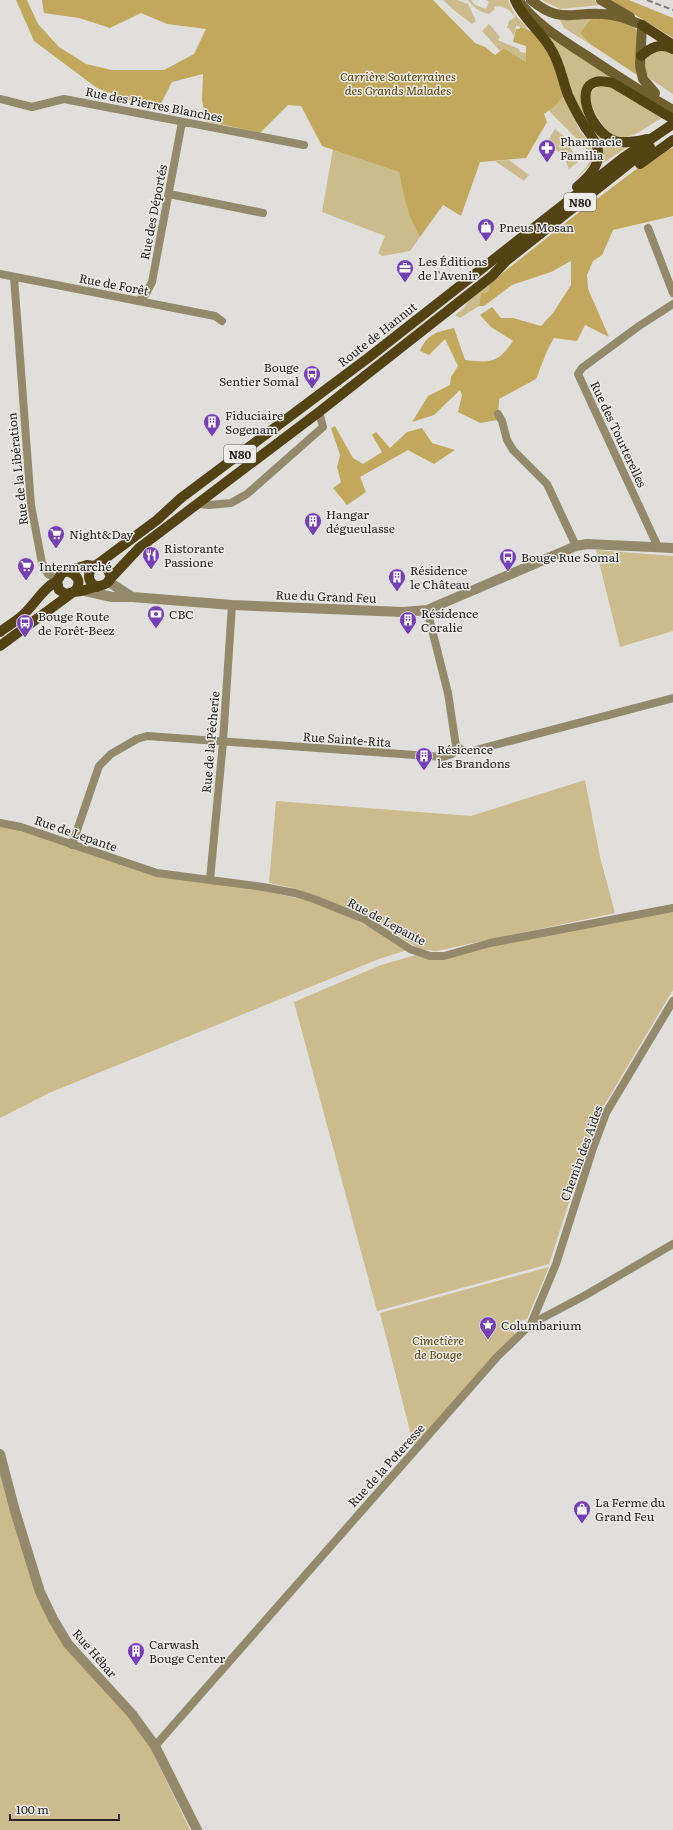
<svg xmlns="http://www.w3.org/2000/svg" width="673" height="1830" viewBox="0 0 673 1830" font-family="Literata,serif">
<style>
.green{fill:#ccbb8d}
.forest{fill:#c2a85c}
.lines{fill:none;stroke-linecap:round;stroke-linejoin:round}
.minor{stroke:#94896a;stroke-width:8}
.tertiary{stroke:#94896a;stroke-width:10}
.secondary{stroke:#706030;stroke-width:10}
.primary{stroke:#534312;stroke-width:10}
.rail{stroke:#7c7b79;stroke-width:2;stroke-dasharray:6 3;stroke-linecap:butt}
.labels{text-anchor:middle;dominant-baseline:central;stroke-width:3;stroke-linejoin:round;paint-order:stroke}
.shield{fill:#edece8;stroke:#61605e;stroke-width:1}
.shield-label{font-size:11px;font-weight:bold;fill:#252423}
.park-label{font-size:12px;font-style:italic;fill:#594608;stroke:#edece8}
.street-label{font-size:12px;fill:#252423;stroke:#edece8}
.poi-label{font-size:12px;fill:#252423;stroke:#edece8;text-anchor:start}
</style>
<rect width="100%" height="100%" fill="#e0dfdb"/>
<path class="green" d="M443 0H457L468 4 476 21 472 24 455 11Z
M468 0H471L475 5 486 9 489 2 486 0H508L515 15 528 28 516 26 514 36 509 28H507L509 21 515 17C510 10 503 4 494 7L495 9 489 14C480 12 473 7 468 0Z
M542 0H594L601 5 560 9Z
M592 17 580 33 590 44 564 28 559 18Z
M489 24 500 37 498 40 519 49 520 52 527 53 526 62 504 48 500 51 482 31Z
M546 33 610 77C602 75 594 76 587 83 574 96 584 114 594 127 599 133 621 141 630 145L600 165C592 144 583 123 575 101 566 77 562 54 546 33Z
M659 47 673 51V94L649 78 644 70 646 55Z
M611 85 662 118C652 123 637 135 627 137 607 142 594 112 589 97 593 86 600 86 611 85Z
M564 95 580 131 592 145 593 153 591 164 574 181 587 166 591 159 586 148 549 111Z
M555 129 566 138 565 140 579 161 569 169 566 162 568 159 550 146 549 139Z
M333 149 399 172C403 194 408 218 420 237L410 251 382 256 378 253 385 236 322 212Z
M509 160 529 175 524 181 495 161Z
M489 284 488 292 481 293 479 306 460 318 455 315 464 308 469 299Z
M596 550 673 556V631L620 647Z
M585 780 600 857 615 913 436 951 420 949 370 918 348 908 289 887 269 883 276 801 471 816Z
M0 826H8L157 876 260 890 305 900 340 912 374 929 407 950 379 959 49 1093 0 1118Z
M673 909V990L596 1119 549 1264 377 1311 294 1002 381 965 416 955 474 950Z
M549 1267 527 1319 511 1324 515 1335 414 1447 380 1313Z
M0 1465 48 1619 126 1713 150 1747 190 1830H0Z"/>
<path class="forest" d="M16 0H27L38 24 59 47 86 64 112 70H164L194 54 206 29 167 24 141 13 110 28 79 18 44 13 42 0H433L475 43 485 47 495 55 504 48 526 62V46L513 42 516 29H519L521 27C545 32 558 74 564 95L554 107 544 114 547 122 526 158 480 162 461 216 443 205 420 237C408 218 403 194 399 172L322 146 301 106 288 105 260 133 206 121 202 100 203 74 172 82 157 111 97 88 34 41Z
M611 0H629L673 18V38Z
M605 16C614 19 628 21 635 28 640 34 637 65 637 75L590 44 580 33 592 17Z
M673 148V216L613 230 602 255 593 261 587 275 588 289 609 337 585 325 577 341 554 338 547 351 536 379 499 399 498 420 480 423 458 412 462 395 460 390 434 415 412 422 428 396 450 385 451 377 458 366 445 339 429 355 420 351C427 334 436 332 454 328L465 360C491 363 498 363 513 341L491 327 480 315 492 307 501 318H513L541 326 553 313 571 285V261L551 272 512 285 484 306H479L481 293 488 292 489 284 573 217 659 152Z
M335 426 353 458 363 464 382 452 372 435 376 432 390 448 407 432 422 428 432 443 455 450 434 464 408 450 360 477 366 492 347 505 333 488 341 482 337 467 340 455 331 428Z"/>
<g class="lines">
<path class="minor" d="M0 99 32 107 64 99 304 145
M169 194 263 213
M648 228 673 293
M0 274 215 316 222 321
M14 277 31 505 42 563 48 574 57 579
M138 301 146 294 152 282 182 122
M498 414 502 421 507 440 513 450 547 484 576 546
M198 504 209 505 231 503 247 494 323 427 319 412
M658 547 578 374 582 368 639 326 673 304
M427 610 448 693 456 746
M456 746 464 751H472L673 698
M0 823 21 827 157 873 263 887 295 893 314 899 364 919 410 949 430 956H444L490 943 673 908
M72 845 99 766 111 754 137 739 147 736 443 757 452 754 456 746
M210 880 223 742 232 605
M531 1324 556 1264 593 1148 606 1113 673 1001
M155 1746 497 1357 531 1324 584 1296 673 1244"/>
<path class="tertiary" d="M109 582 132 597
M85 591 112 597H132L232 605 403 612 427 610 576 546 587 544 673 548
M0 1454 15 1511 40 1592 53 1619 68 1644 132 1714 155 1746 197 1830"/>
<path class="secondary" d="M518 0C536 25 564 41 590 58 617 76 644 94 673 110
M531 0C560 24 570 12 602 14 616 14 629 20 642 25
M601 0 630 17
M642 25 640 66 643 79 655 93"/>
<path class="primary" d="M515 0C523 19 541 31 551 49 560 63 562 79 568 95 573 106 579 117 585 127 590 134 597 142 598 151 600 167 587 178 577 187
M642 25 673 45
M641 56C650 48 660 42 673 49
M648 139C637 141 626 144 615 141 588 132 566 70 613 83L673 119
M640 164 673 140
M109 580 139 548 319 412 492 276 506 261 650 147
M97 587C89 583 87 577 91 569L157 520 181 498 368 358 623 158 673 124
M73 592C81 592 87 589 95 587 105 585 116 582 107 569L100 565H96
M71 593 66 594 59 590 57 581 62 573 87 565 94 566
M0 632C8 626 16 621 23 615 35 604 43 588 57 581
M0 646 76 590C81 582 78 575 69 572"/>
<path class="rail" d="M647 0 673 10"/>
</g>
<defs>
<g id="pharmacy-pin" transform="scale(0.9)"><path d="M0 17L-7.5 6A9.5 9.5 0 1 1 7.5 6Z" fill="#753fb5" stroke="#edece8"/><path d="M-2-6h4v4h4v4h-4v4h-4v-4h-4v-4h4Z" fill="#fff"/></g>
<g id="shop-pin" transform="scale(0.9)"><path d="M0 17L-7.5 6A9.5 9.5 0 1 1 7.5 6Z" fill="#753fb5" stroke="#edece8"/><path d="M-5-2.5h2.3a2.7 3.5 0 0 1 5.4 0H5L5.5 6h-11ZM-1.5-2.5h3a1.5 2.3 0 0 0-3 0Z" fill="#fff"/></g>
<g id="office-pin" transform="scale(0.9)"><path d="M0 17L-7.5 6A9.5 9.5 0 1 1 7.5 6Z" fill="#753fb5" stroke="#edece8"/><path d="M-6-3h4V-5.5h4V-3h4V5H-6ZM-1-4.5V-3h2v-1.5ZM-6 0V1H6V0Z" fill="#fff"/></g>
<g id="bus-pin" transform="scale(0.9)"><path d="M0 17L-7.5 6A9.5 9.5 0 1 1 7.5 6Z" fill="#753fb5" stroke="#edece8"/><path d="M-5-6H5V4H4V6H2V4H-2V6H-4V4H-5ZM-3.5-4V0h7V-4ZM-3.5 1.2v1.5H-2V1.2ZM2 1.2v1.5H3.5V1.2Z" fill="#fff"/></g>
<g id="building-pin" transform="scale(0.9)"><path d="M0 17L-7.5 6A9.5 9.5 0 1 1 7.5 6Z" fill="#753fb5" stroke="#edece8"/><path d="M-4-6H4V6H1V3H-1V6H-4ZM-2.5-4.3h1.7v1.8h-1.7ZM.8-4.3h1.7v1.8H.8ZM-2.5-1h1.7V.8h-1.7ZM.8-1h1.7V.8H.8Z" fill="#fff"/></g>
<g id="supermarket-pin" transform="scale(0.9)"><path d="M0 17L-7.5 6A9.5 9.5 0 1 1 7.5 6Z" fill="#753fb5" stroke="#edece8"/><path d="M-6-5.5h2.5l.6 2H6L4.5 2H-2.5L-4.4-4H-6ZM-1.5 3.2a1.3 1.3 0 1 0 .1 0ZM3 3.2a1.3 1.3 0 1 0 .1 0Z" fill="#fff"/></g>
<g id="restaurant-pin" transform="scale(0.9)"><path d="M0 17L-7.5 6A9.5 9.5 0 1 1 7.5 6Z" fill="#753fb5" stroke="#edece8"/><path d="M-5-6h1v4h1v-4h1v4h1v-4h1v5L-1.5 .5V6h-2V.5L-5-1ZM5-6V6H3V1.5H1.5Q1.5-4 5-6Z" fill="#fff"/></g>
<g id="bank-pin" transform="scale(0.9)"><path d="M0 17L-7.5 6A9.5 9.5 0 1 1 7.5 6Z" fill="#753fb5" stroke="#edece8"/><path d="M-6-4H6V4H-6ZM0-2.3a2.3 2.3 0 1 0 0 4.6a2.3 2.3 0 1 0 0-4.6Z" fill="#fff"/></g>
<g id="sight-pin" transform="scale(0.9)"><path d="M0 17L-7.5 6A9.5 9.5 0 1 1 7.5 6Z" fill="#753fb5" stroke="#edece8"/><path d="M0-6L1.8-2.2L6-1.7L2.9 1.2L3.7 5.4L0 3.3L-3.7 5.4L-2.9 1.2L-6-1.7L-1.8-2.2Z" fill="#fff"/></g>
</defs>
<g fill-rule="evenodd">
<use href="#pharmacy-pin" x="547" y="148"/>
<use href="#shop-pin" x="486" y="227"/>
<use href="#office-pin" x="405" y="268"/>
<use href="#bus-pin" x="312" y="374"/>
<use href="#building-pin" x="212" y="422"/>
<use href="#building-pin" x="313" y="521"/>
<use href="#supermarket-pin" x="56" y="534"/>
<use href="#restaurant-pin" x="151" y="555"/>
<use href="#bus-pin" x="508" y="557"/>
<use href="#supermarket-pin" x="26" y="566"/>
<use href="#building-pin" x="397" y="577"/>
<use href="#bank-pin" x="156" y="614"/>
<use href="#building-pin" x="408" y="620"/>
<use href="#bus-pin" x="25" y="623"/>
<use href="#building-pin" x="424" y="756"/>
<use href="#sight-pin" x="488" y="1325"/>
<use href="#shop-pin" x="582" y="1509"/>
<use href="#building-pin" x="136" y="1651"/>
</g>
<g class="labels">
<g class="shield">
<rect x="564" y="193" width="32" height="18" rx="3"/>
<rect x="224" y="445" width="32" height="18" rx="3"/>
</g>
<g class="shield-label">
<text x="580" y="202">N80</text>
<text x="240" y="454">N80</text>
</g>
<g class="park-label">
<text x="398" y="76">Carrière Souterraines<tspan x="398" dy="14">des Grands Malades</tspan></text>
<text x="438" y="1340">Cimetière<tspan x="438" dy="14">de Bouge</tspan></text>
</g>
<g class="street-label">
<text transform="translate(154 104) rotate(11)">Rue des Pierres Blanches</text>
<text transform="translate(153 212) rotate(-79)">Rue des Déportés</text>
<text transform="translate(114 284) rotate(11)">Rue de Forêt</text>
<text transform="translate(377 334) rotate(-38)">Route de Hannut</text>
<text transform="translate(619 434) rotate(65)">Rue des Tourterelles</text>
<text transform="translate(17 469) rotate(-96)">Rue de la Libération</text>
<text transform="translate(326 596) rotate(2)">Rue du Grand Feu</text>
<text transform="translate(347 739) rotate(4)">Rue Sainte-Rita</text>
<text transform="translate(210 742) rotate(-85)">Rue de la Pêcherie</text>
<text transform="translate(76 833) rotate(19)">Rue de Lepante</text>
<text transform="translate(387 921) rotate(28)">Rue de Lepante</text>
<text transform="translate(581 1153) rotate(-70)">Chemin des Aides</text>
<text transform="translate(386 1465) rotate(-48)">Rue de la Poteresse</text>
<text transform="translate(95 1653) rotate(49)">Rue Hébar</text>
</g>
<g class="poi-label">
<text x="560" y="141">Pharmacie<tspan x="560" dy="14">Familia</tspan></text>
<text x="499" y="227">Pneus Mosan</text>
<text x="418" y="261">Les Éditions<tspan x="418" dy="14">de l'Avenir</tspan></text>
<text x="299" y="367" text-anchor="end">Bouge<tspan x="299" dy="14">Sentier Somal</tspan></text>
<text x="225" y="415">Fiduciaire<tspan x="225" dy="14">Sogenam</tspan></text>
<text x="326" y="514">Hangar<tspan x="326" dy="14">dégueulasse</tspan></text>
<text x="69" y="534">Night&amp;Day</text>
<text x="164" y="548">Ristorante<tspan x="164" dy="14">Passione</tspan></text>
<text x="521" y="557">Bouge Rue Somal</text>
<text x="39" y="566">Intermarché</text>
<text x="410" y="570">Résidence<tspan x="410" dy="14">le Château</tspan></text>
<text x="421" y="613">Résidence<tspan x="421" dy="14">Coralie</tspan></text>
<text x="169" y="614">CBC</text>
<text x="38" y="616">Bouge Route<tspan x="38" dy="14">de Forêt-Beez</tspan></text>
<text x="437" y="749">Résicence<tspan x="437" dy="14">les Brandons</tspan></text>
<text x="501" y="1325">Columbarium</text>
<text x="595" y="1502">La Ferme du<tspan x="595" dy="14">Grand Feu</tspan></text>
<text x="149" y="1644">Carwash<tspan x="149" dy="14">Bouge Center</tspan></text>
</g>
</g>
<path d="M10 1814v6h109v-6" fill="none" stroke="#252423" stroke-width="2"/>
<text x="16" y="1814" font-size="12" fill="#252423" stroke="#edece8" stroke-width="3" paint-order="stroke">100 m</text>
</svg>
